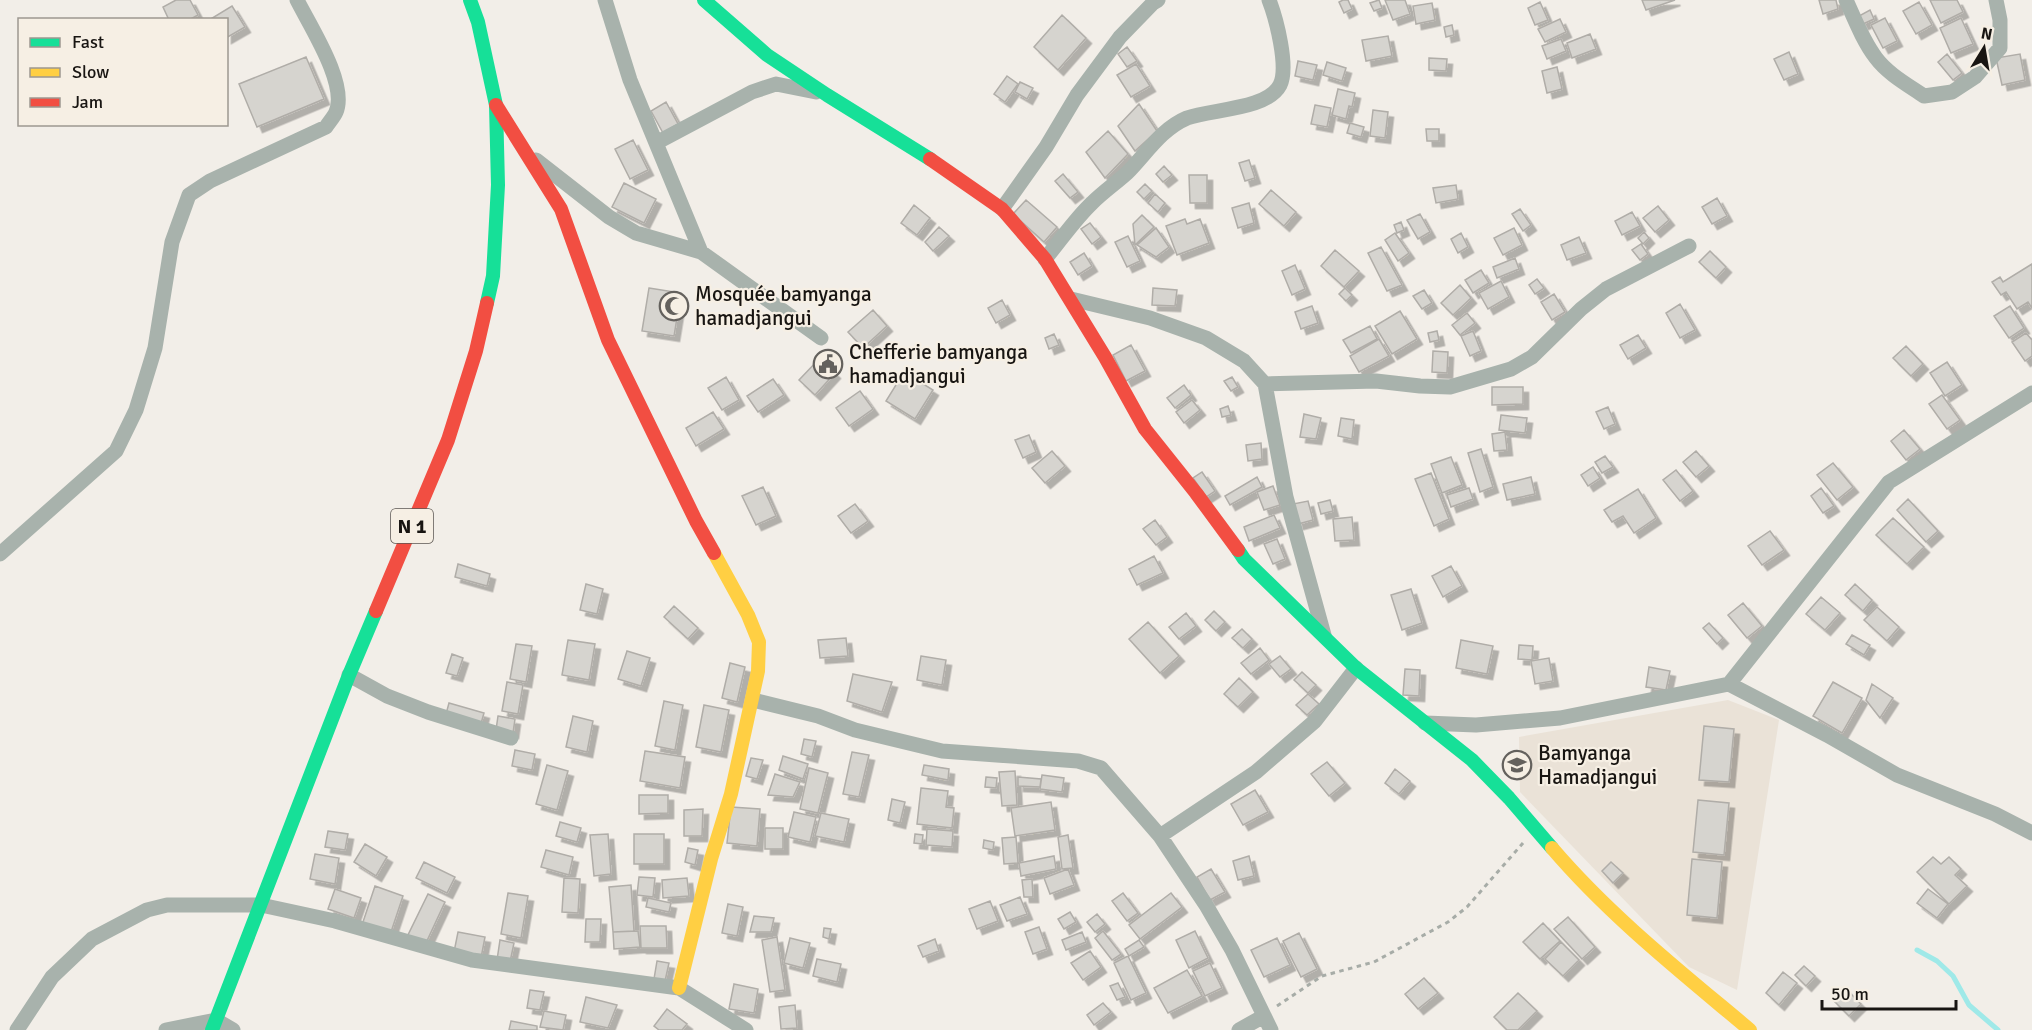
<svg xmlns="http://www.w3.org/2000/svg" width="2032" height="1030" viewBox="0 0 2032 1030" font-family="Signika,sans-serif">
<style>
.built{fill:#eae2d7}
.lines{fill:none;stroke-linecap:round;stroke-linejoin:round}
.stream{stroke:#9fe9e8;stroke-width:5}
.building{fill:#d6d4cf;stroke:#b0ada8;stroke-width:1.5;filter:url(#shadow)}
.path{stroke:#a7aca7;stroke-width:3;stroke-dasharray:4.5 4.5;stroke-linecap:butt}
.street{stroke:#a8b2ac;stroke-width:15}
.fast{stroke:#16e098;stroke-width:14}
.slow{stroke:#ffcf43;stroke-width:14}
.jam{stroke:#f24e42;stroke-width:14}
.labels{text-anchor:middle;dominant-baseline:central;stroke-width:4.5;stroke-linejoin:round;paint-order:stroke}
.shield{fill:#f6efe4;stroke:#5b5651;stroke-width:1.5}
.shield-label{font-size:20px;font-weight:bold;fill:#181512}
.poi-label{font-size:21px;fill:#181512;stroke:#f6efe4;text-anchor:start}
</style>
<defs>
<filter id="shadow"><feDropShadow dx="5.5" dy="5.5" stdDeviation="0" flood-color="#0004"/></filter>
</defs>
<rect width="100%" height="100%" fill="#f2eee8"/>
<path class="built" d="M1728 700 1779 720 1737 990 1689 967 1520 792 1519 737Z"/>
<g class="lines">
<path class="stream" d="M1917 950 1937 961 1953 976 1969 1005 1998 1030"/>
</g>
<path class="building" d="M176 0H190L198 15 189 20H169L163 7Z
M1343 0H1348L1352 9 1344 13 1339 2Z
M1379 0 1382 8 1374 11 1370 3Z
M1385 0H1405L1410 14 1393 20Z
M1642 0H1675L1646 10Z
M1819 0H1836L1838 9 1823 14Z
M1930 0H1957L1963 12 1941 23Z
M1540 2 1548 20 1535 25 1528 8Z
M1919 2 1932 25 1916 34 1903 11Z
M1432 3 1435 20 1416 24 1413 6Z
M232 6 245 27 226 38V20H209Z
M1870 10 1874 19 1863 24 1859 16Z
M1062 15 1086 38 1058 70 1034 47Z
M1885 18 1897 41 1883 48 1871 25Z
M1961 18 1973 44 1951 53 1940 28Z
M1560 19 1566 32 1545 42 1538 29Z
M1452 25 1454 35 1446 37 1444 27Z
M1590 34 1596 49 1572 58 1567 43Z
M1388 36 1392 56 1366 61 1362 40Z
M1561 39 1566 51 1547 59 1542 46Z
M1127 47 1137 61 1127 67 1118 54Z
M1789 52 1798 74 1784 80 1774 59Z
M1947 54 1962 73 1953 80 1938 62Z
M2020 54 2025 80 2002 85 1996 58Z
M306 57 324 99 257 127 239 84Z
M1429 58 1447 59 1446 71 1429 70Z
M1298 61 1317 65 1313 80 1295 76Z
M1327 62 1346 68 1342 81 1323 75Z
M1136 64 1150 86 1131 97 1117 75Z
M1557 67 1562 89 1547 93 1542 71Z
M1007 76 1018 84 1005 102 994 94Z
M1020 82 1033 88 1027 99 1015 92Z
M1338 89 1355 93 1352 107 1349 106 1346 119 1332 115Z
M666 102 678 124 663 133 651 111Z
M1139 104 1157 131 1135 151 1118 126Z
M1315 105 1331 108 1327 127 1311 124Z
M1373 110 1388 112 1385 138 1370 136Z
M1350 123 1364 127 1361 137 1347 133Z
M1426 129H1439V141H1427Z
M1108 131 1128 154 1105 178 1086 152Z
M633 140 648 170 630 179 615 149Z
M1249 160 1255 178 1245 181 1239 163Z
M1164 166 1172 175 1163 182 1156 174Z
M1063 174 1078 192 1070 198 1055 181Z
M1189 175H1207V203H1190Z
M624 183 656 199 644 223 612 207Z
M1145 184 1152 191 1144 199 1137 192Z
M1456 185 1458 199 1436 203 1433 188Z
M1271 190 1296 212 1284 226 1259 204Z
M1155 194 1165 203 1158 212 1148 203Z
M1717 198 1727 216 1712 224 1702 207Z
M1026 200 1057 227 1044 242 1013 214Z
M1249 203 1254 223 1238 228 1232 208Z
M914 205 930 218 917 235 901 223Z
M1658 206 1669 220 1655 232 1643 218Z
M1520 209 1531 225 1523 231 1512 214Z
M1632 212 1640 226 1622 235 1615 221Z
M1420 214 1430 232 1418 239 1407 220Z
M1142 215 1154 227 1135 245 1133 224Z
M1185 219 1187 224 1200 219 1209 243 1177 255 1166 226Z
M1401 222 1404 230 1397 233 1394 225Z
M1090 223 1101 237 1092 244 1081 229Z
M939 227 949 236 933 251 925 242Z
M1156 228 1169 247 1156 257 1137 245Z
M1514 228 1522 245 1503 255 1494 238Z
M1644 232 1649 238 1643 244 1638 238Z
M1395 233 1409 253 1398 261 1385 240Z
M1461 233 1468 247 1458 253 1451 239Z
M1128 236 1140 261 1127 267 1115 242Z
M1579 237 1586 253 1567 260 1561 245Z
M1641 244 1648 254 1640 260 1632 250Z
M1381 247 1402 285 1387 291 1368 253Z
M1335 250 1359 271 1344 287 1321 266Z
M1710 251 1726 267 1716 278 1699 262Z
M1084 253 1092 266 1078 275 1070 262Z
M1515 258 1519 269 1497 278 1493 267Z
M2032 264V308L2028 302 2017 309 2006 292 2001 295 1992 282 2000 277 2003 282Z
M1295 265 1305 289 1292 295 1282 271Z
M1481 270 1489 283 1473 293 1465 280Z
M1537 279 1544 288 1535 294 1529 285Z
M1501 281 1509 297 1488 309 1479 293Z
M1460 285 1471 298 1453 315 1441 303Z
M649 288 681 293 674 336 642 331Z
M1153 288 1177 290 1175 306 1152 305Z
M1345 288 1352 295 1346 301 1339 294Z
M1424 290 1432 303 1422 309 1413 296Z
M1554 294 1565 312 1552 320 1541 302Z
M1002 300 1010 315 996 323 988 308Z
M1680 304 1695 330 1680 338 1666 313Z
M1312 306 1318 323 1301 329 1295 312Z
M2010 306 2024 328 2009 338 1994 316Z
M873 310 887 326 863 348 848 332Z
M1400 311 1417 339 1392 354 1375 326Z
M1467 313 1475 323 1460 335 1452 325Z
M1370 326 1377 339 1351 353 1343 340Z
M1437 331 1439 340 1430 342 1428 333Z
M1473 331 1481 351 1470 356 1461 336Z
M2026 333 2032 340V356L2025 361 2012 342Z
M1054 334 1059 345 1049 349 1045 338Z
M1638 335 1646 348 1628 359 1620 345Z
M1379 339 1389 356 1359 372 1350 356Z
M1131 345 1145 371 1126 381 1113 355Z
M1906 346 1923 364 1911 376 1893 358Z
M1433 351 1448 352 1447 373 1432 372Z
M819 359 835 373 815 395 799 380Z
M1947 362 1962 385 1945 396 1930 373Z
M904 372 933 390 915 419 886 401Z
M726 377 739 400 722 410 708 388Z
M1232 377 1238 387 1231 391 1224 381Z
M773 379 784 395 758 412 747 396Z
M1184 385 1191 395 1175 408 1167 398Z
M1492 387H1523V404L1492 405Z
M860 391 873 409 849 426 836 408Z
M1942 395 1960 420 1947 429 1929 404Z
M1192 400 1200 410 1184 423 1176 412Z
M1228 406 1231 415 1222 417 1220 409Z
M1608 407 1615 424 1604 429 1596 412Z
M713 412 724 429 696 446 686 428Z
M1304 414 1321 418 1316 439 1300 437Z
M1501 415 1527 418 1525 433 1499 430Z
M1341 418 1354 420 1352 439 1338 436Z
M1904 430 1920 449 1906 460 1891 441Z
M1505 432 1507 450 1494 451 1492 434Z
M1029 435 1036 452 1023 458 1015 440Z
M1261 443 1262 459 1248 461 1246 445Z
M1481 449 1493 487 1480 492 1468 453Z
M1052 451 1065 466 1045 483 1032 468Z
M1696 451 1709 466 1696 477 1683 462Z
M1605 456 1613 467 1602 473 1595 462Z
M1451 457 1462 485 1442 493 1431 464Z
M1833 463 1853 487 1837 500 1817 475Z
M1593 467 1600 478 1588 486 1581 475Z
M1676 470 1693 491 1680 501 1663 480Z
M1202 472 1215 491 1206 497 1193 478Z
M1431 473 1449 519 1434 526 1415 479Z
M1257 477 1262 487 1230 505 1225 496Z
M1531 477 1535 494 1507 500 1503 484Z
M1273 486 1280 505 1264 510 1257 492Z
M763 487 776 516 756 525 742 496Z
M1469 488 1473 499 1451 507 1447 495Z
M1821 488 1834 506 1823 513 1811 496Z
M1638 489 1656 518 1634 533 1623 516 1612 522 1604 510Z
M1908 499 1938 531 1926 542 1897 510Z
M1330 500 1333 511 1321 514 1318 503Z
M1308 501 1313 520 1298 524 1293 504Z
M855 504 868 521 851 533 838 516Z
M1274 515 1280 528 1249 541 1244 527Z
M1352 517 1354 540 1335 541 1333 519Z
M1893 518 1924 547 1907 564 1876 535Z
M1155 520 1167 537 1156 545 1143 529Z
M1770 531 1784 550 1762 565 1748 546Z
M1277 539 1285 559 1273 564 1264 544Z
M1154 556 1163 573 1137 585 1129 569Z
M458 564 490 574 487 586 455 577Z
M1451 566 1462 586 1443 597 1432 576Z
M586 584 603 589 597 614 580 610Z
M1855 584 1872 600 1863 611 1845 595Z
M1411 589 1422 623 1402 630 1391 595Z
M1821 597 1840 613 1825 630 1806 614Z
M1743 603 1762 626 1747 638 1728 615Z
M674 606 698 628 688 639 664 617Z
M1877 607 1899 627 1887 641 1864 620Z
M1214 611 1225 622 1216 631 1205 620Z
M1186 613 1196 626 1179 639 1169 627Z
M1148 622 1179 656 1160 673 1129 639Z
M1709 623 1723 638 1717 644 1703 628Z
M1242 629 1252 639 1243 648 1232 638Z
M1852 635 1870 645 1864 655 1846 644Z
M846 638 848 656 820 658 818 640Z
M568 640 595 644 589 680 562 675Z
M1461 640 1493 646 1487 674 1456 668Z
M516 644 532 646 526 682 510 679Z
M1519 645 1533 646 1532 660 1518 659Z
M1260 648 1269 660 1251 674 1241 663Z
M627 651 650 658 641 686 618 679Z
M452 654 463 658 457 676 446 673Z
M921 656 946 660 942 685 917 680Z
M1280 656 1291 669 1280 677 1269 664Z
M1549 658 1553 681 1535 684 1531 661Z
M730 663 745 667 737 702 722 698Z
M1649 667 1670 671 1666 690 1646 687Z
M1405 669 1420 670 1419 696 1403 695Z
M1302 672 1316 685 1308 693 1294 680Z
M853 674 892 682 882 712 847 701Z
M1239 678 1253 692 1238 707 1224 694Z
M507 682 523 685 518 714 502 711Z
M1833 682 1862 698 1842 733 1813 716Z
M1872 684 1893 698 1880 718 1866 700Z
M1308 694 1319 704 1307 715 1296 705Z
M664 701 683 705 675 750 655 746Z
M449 703 484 713 480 727 446 714Z
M704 705 729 710 721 752 696 747Z
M498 716 515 719 513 733 496 730Z
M573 716 593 721 587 752 566 747Z
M1704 726 1734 729 1729 782 1699 780Z
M804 739 816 741 812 757 801 754Z
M515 750 535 754 532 770 512 766Z
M645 751 685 757 680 788 640 781Z
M852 752 869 755 859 797 843 794Z
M783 756 808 764 803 779 779 770Z
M751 758 763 760 757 779 746 776Z
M1327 762 1345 783 1329 796 1311 774Z
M547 765 568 771 557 810 536 804Z
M924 765 949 769 948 780 922 775Z
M809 768 828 773 818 813 800 809Z
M1395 769 1410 781 1399 794 1385 783Z
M1015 771 1017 805 1002 806 999 772Z
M775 774 800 782 793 797 768 795Z
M1042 775 1064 778 1062 792 1040 789Z
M986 777 997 778 996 788 985 787Z
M1018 777 1041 779 1040 787 1018 786Z
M921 788 948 791 946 807 954 808 952 828 917 824Z
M1255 790 1268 812 1243 825 1231 804Z
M639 795H668V813L639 814Z
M892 799 905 802 900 823 888 820Z
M1698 800 1729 803 1724 855 1693 852Z
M1051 802 1055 830 1015 836 1011 808Z
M731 807 760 809 757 846 727 843Z
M703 809 702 836H684V810Z
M794 812 816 817 810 842 788 837Z
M821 813 849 819 844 842 815 836Z
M560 822 581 828 577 842 556 836Z
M765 828H783V849H765Z
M927 829 953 831 952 847 926 845Z
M328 831 348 834 345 850 325 847Z
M608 834 611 874 594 876 590 835Z
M634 834H664V864H634Z
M915 834 923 835 922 844 914 843Z
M1068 835 1073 868 1062 869 1058 837Z
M1016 837 1018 863 1004 864 1002 838Z
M984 840 994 842 993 850 983 848Z
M365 844 387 857 376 876 354 862Z
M688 848 698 850 695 865 685 862Z
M546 850 573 857 569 875 541 867Z
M315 854 339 858 335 884 310 879Z
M1054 856 1056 869 1021 876 1019 863Z
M1249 856 1254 876 1238 880 1233 861Z
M1933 857 1941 864 1949 857 1961 869 1955 875 1967 886 1949 904 1917 872Z
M1692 859 1722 862 1717 918 1687 915Z
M424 862 455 877 447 893 416 878Z
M1611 862 1623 873 1613 883 1602 871Z
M1068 869 1074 885 1050 894 1044 878Z
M1211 869 1225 892 1210 900 1197 877Z
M639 877 655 878 653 897 637 895Z
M564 878 580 879 578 913 562 912Z
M687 878 689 896 663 898 662 880Z
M1032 879 1033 897H1024L1022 880Z
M631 885 634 931 613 932 609 887Z
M375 886 403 896 390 935 362 925Z
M335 889 361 898 354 918 328 909Z
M1928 889 1948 904 1937 918 1917 903Z
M508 893 528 896 521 938 501 934Z
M1123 893 1138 913 1127 921 1112 901Z
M1171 893 1182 907 1140 939 1129 925Z
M428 894 445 902 425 945 407 937Z
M1020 897 1027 914 1007 921 1000 905Z
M648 898 671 903 669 912 646 907Z
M990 901 998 921 977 929 969 909Z
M728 904 743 907 737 936 722 933Z
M1070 912 1076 922 1064 929 1058 919Z
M1097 914 1105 924 1095 932 1087 922Z
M754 916 774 918 771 932H750Z
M1568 917 1595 947 1582 959 1554 929Z
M586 919H601L600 942H585Z
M1543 923 1560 941 1540 959 1523 942Z
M640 926H666L667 948H641Z
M1039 927 1047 949 1033 954 1025 932Z
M824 928 831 929 829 939 823 937Z
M638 931 640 947 614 949 613 932Z
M1103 931 1121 954 1112 960 1095 938Z
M1195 931 1208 958 1189 968 1176 940Z
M458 932 485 937 481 958 454 952Z
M1082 932 1086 942 1066 950 1062 940Z
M1299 933 1317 969 1301 977 1283 941Z
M777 937 785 990 770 992 762 940Z
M790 938 810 943 803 968 784 963Z
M1277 938 1290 965 1264 977 1251 950Z
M935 939 939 951 923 957 918 946Z
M500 940 514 943 510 962 497 960Z
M1139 940 1144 947 1129 956 1125 949Z
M1561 942 1579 960 1563 976 1545 959Z
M1090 951 1101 967 1083 980 1071 963Z
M1128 956 1146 993 1131 1000 1114 963Z
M817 959 841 964 837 982 813 976Z
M657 961 669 963 665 981 654 979Z
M1210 963 1222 988 1205 996 1193 971Z
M1804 966 1815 976 1806 986 1795 975Z
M1187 970 1202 996 1168 1013 1154 988Z
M1783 972 1797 983 1779 1005 1766 993Z
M1424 978 1438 993 1418 1009 1405 994Z
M1118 983 1125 997 1117 1000 1110 986Z
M734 984 758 989 754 1013 729 1009Z
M1845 988 1861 1004 1849 1016 1833 1000Z
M530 990 544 992 540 1010 527 1008Z
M1518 993 1537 1011 1518 1030H1507L1494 1017Z
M586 997 617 1005 608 1028 580 1022Z
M1103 1003 1111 1012 1094 1025 1087 1015Z
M795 1005 797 1028 781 1029 779 1007Z
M667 1009 687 1024 682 1030H659L654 1026Z
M544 1011 566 1015 563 1030 540 1027Z
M511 1021 537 1026V1030H509Z"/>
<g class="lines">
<path class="path" d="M1277 1006 1322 976 1374 962 1448 922 1467 907 1523 843"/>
<path class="street" d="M605 0 630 80 701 252
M1846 0C1855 20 1863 41 1876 58 1888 74 1908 85 1924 96L1952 92 1975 77 2000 48V20L1996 0
M656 143 752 92 776 84 816 92
M536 160 609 217 636 233 701 252 821 338
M1002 209 1046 147 1077 95 1120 37 1153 3 1158 0
M1045 259C1061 240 1075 219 1092 203 1103 192 1116 183 1127 173 1146 154 1161 129 1187 118 1211 109 1267 110 1280 85 1289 67 1276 18 1269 0
M1071 299 1150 318 1206 338 1244 361 1265 384 1286 497 1324 635
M1265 384 1376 381 1420 386 1450 387 1511 369 1532 357 1581 309 1606 289 1689 246
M0 554 116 451 136 410 155 348 172 242 189 195 210 181 326 127C329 122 334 117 336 112 348 84 310 26 297 0
M349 675 387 696 428 712 511 738
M1729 684 1827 735 1897 775 1995 814 2032 833
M753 700 818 716 855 730 942 751 1078 761 1101 768 1160 836 1206 905 1232 950 1271 1030
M1425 723 1476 725 1560 718 1729 684 1889 482 2032 393
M1160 836 1256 772 1315 721 1356 668
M17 1030 52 977 92 939 147 910 167 905H261L335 921 472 960 679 988 746 1030
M166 1030 216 1020 233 1030
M1239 1030 1264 1016"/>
<path class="fast" d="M470 0 478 22 496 105 498 185 493 276 487 303
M704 0 767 55 827 95 930 159
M1238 550 1244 559 1356 668 1472 760 1509 798 1552 848
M212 1030 349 675 376 611"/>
<path class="slow" d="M1552 848C1610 916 1681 972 1750 1030
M679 988 711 859 731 794 758 671 759 642 748 615 714 553"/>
<path class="jam" d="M496 105 561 209 608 340 696 521 714 553
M930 159 1002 209 1045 259 1105 357 1145 429 1196 493 1238 550
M376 611 448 440 476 351 487 303"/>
</g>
<defs>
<g id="mosque-ring" transform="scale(1.5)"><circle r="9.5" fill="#f6efe4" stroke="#64615d" stroke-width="1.5"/><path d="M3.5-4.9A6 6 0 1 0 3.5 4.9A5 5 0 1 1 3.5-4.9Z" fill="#64615d"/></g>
<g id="civic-ring" transform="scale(1.5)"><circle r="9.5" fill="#f6efe4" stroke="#64615d" stroke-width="1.5"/><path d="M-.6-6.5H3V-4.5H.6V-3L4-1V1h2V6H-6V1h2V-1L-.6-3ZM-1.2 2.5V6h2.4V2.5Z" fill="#64615d"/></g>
<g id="school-ring" transform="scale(1.5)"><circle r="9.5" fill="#f6efe4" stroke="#64615d" stroke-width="1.5"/><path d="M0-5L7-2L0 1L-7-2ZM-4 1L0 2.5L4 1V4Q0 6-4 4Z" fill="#64615d"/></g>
</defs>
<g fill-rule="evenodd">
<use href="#mosque-ring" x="674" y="306"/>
<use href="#civic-ring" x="828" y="364"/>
<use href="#school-ring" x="1517" y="765"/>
</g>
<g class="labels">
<rect class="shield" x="391" y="509" width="42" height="34" rx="4.5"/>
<g class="shield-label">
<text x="412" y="526">N 1</text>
</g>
<g class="poi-label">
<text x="695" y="294">Mosquée bamyanga<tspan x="695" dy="24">hamadjangui</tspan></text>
<text x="849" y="352">Chefferie bamyanga<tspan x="849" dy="24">hamadjangui</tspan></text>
<text x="1538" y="753">Bamyanga<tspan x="1538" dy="24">Hamadjangui</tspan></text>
</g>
</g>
<rect x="18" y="18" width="210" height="108" fill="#f6efe4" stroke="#9d9890" stroke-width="1.5"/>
<rect x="30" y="38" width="30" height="9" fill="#16e098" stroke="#9d9890" stroke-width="1.5"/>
<text x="72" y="48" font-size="18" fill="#181512">Fast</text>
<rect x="30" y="68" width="30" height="9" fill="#ffcf43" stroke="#9d9890" stroke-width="1.5"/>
<text x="72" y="78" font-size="18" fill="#181512">Slow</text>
<rect x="30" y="98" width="30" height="9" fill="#f24e42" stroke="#9d9890" stroke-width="1.5"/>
<text x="72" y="108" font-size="18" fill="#181512">Jam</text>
<g transform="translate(1984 48) rotate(11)" stroke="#f6efe4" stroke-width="4.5" paint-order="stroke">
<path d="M0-4.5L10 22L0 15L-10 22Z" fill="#181512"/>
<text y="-9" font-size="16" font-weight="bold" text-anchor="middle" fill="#181512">N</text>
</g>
<path d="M1822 1000v9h134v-9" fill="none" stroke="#181512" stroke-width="3"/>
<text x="1831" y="1000" font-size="18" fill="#181512" stroke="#f6efe4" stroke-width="4.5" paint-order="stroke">50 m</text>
</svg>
